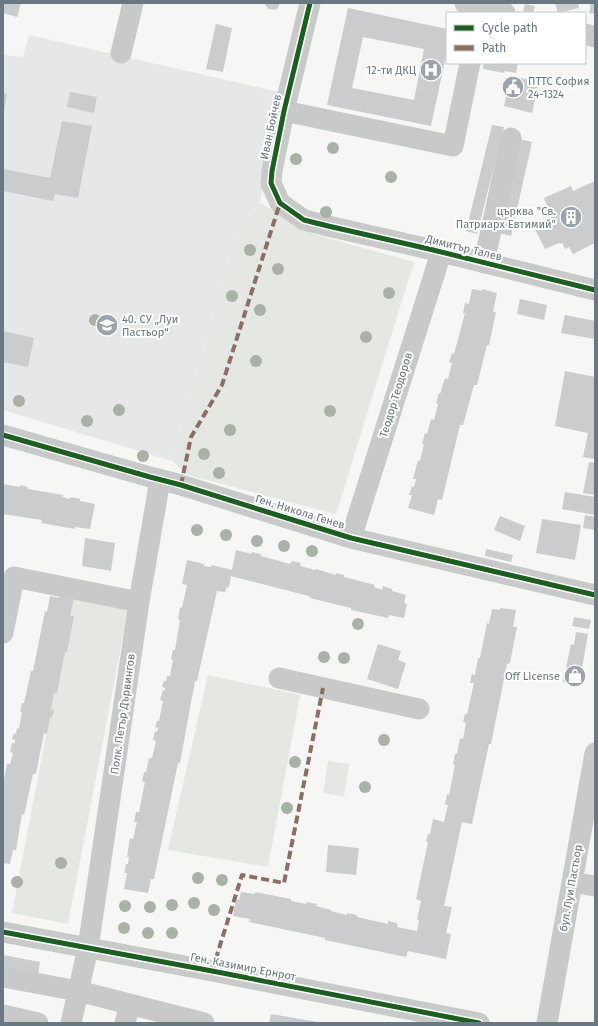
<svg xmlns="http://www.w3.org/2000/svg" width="598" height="1026" viewBox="0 0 598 1026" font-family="'Fira Sans',sans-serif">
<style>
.built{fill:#e6e7e7}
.green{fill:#e5e7e3}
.building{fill:#cbcccd;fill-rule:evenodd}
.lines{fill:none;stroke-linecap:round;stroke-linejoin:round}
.minor{stroke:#c8caca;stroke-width:21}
.quiet{stroke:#8d6e63;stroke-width:4;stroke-dasharray:8 4;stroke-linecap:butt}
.cycleway-casing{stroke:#fff;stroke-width:8}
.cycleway{stroke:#1b5e20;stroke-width:5}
.tree{fill:#aab1a7}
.labels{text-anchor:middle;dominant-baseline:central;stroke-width:4;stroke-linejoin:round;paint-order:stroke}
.poi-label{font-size:11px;fill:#697882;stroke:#fff;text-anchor:end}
.street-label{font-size:11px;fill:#697882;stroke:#fff}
</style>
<rect width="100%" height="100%" fill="#f6f6f5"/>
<path class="built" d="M29 35 279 92 260 203 235 240 172 461 3 410V55L23 57Z"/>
<path class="green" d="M260 203 313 234 414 262 336 514 188 475 172 461 235 240Z
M73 594 129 605 68 924 12 913Z
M208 675 300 695 268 867 168 850Z
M328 761 349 764 344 797 323 793Z"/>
<path class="building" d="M3 3H21L17 17 3 13Z
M264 3H280L278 8 275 10 268 9Z
M555 3H578L579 8 558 13Z
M591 3H595V14L589 13Z
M525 4 535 6 533 13 523 11Z
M348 8 447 29V51L431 126 327 105ZM363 37 424 49 414 100 352 88Z
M216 24 232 28 223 72 206 69Z
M484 63H518L516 73 505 71 504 73 483 69Z
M511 76 539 82 532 113 504 106Z
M70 92 97 97 94 113 67 107Z
M3 93 7 94 4 112H3Z
M62 121 92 126 78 198 55 194 53 201 3 191V169L50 178Z
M492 125 504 127 477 234 466 231Z
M520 139 532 142 511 236 498 233Z
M595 181V243L573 254 569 247 565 249 562 243 560 244 559 243 545 249 534 227 546 221 545 218 548 216 544 210 548 208 544 198 571 186 573 191Z
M472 289 482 291V289L497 293 493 312H496L489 345H487L477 385H474L463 425H460L442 500 438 499 434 515 408 508 412 495H409L412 486 414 487 416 479H413L418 460 420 461 424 444H422L425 433 427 434 431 419 434 420 438 404 436 403 439 393 440 394 445 378 448 379 452 363 449 362 452 353 454 354 465 313H463L465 303 469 304Z
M520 299 547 305 544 320 517 314Z
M565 315 595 321V339L561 333Z
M3 331 34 338 28 367 3 362Z
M565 371 595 377V459L583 457 588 433 555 426Z
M589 462 595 463V495L583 493Z
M3 484 20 487V485L28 487V489L63 495 62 497 70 499 71 497 80 499V501L95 504 90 529 75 527V529L41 523 42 520 3 514Z
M565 492 595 497V515L562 509Z
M585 515 595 517V530L583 528Z
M500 516 525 526 520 541 494 530Z
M542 519 581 525 575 560 536 553Z
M85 538 115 543 111 571 82 566Z
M486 549 513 555 511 562 485 556Z
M236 550 251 554 252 552 261 554V556L290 564 292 561 301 563 300 566 315 570 316 569 336 575V573L344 575V577L375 585 374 587 382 590 383 586 392 589V591L406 595 404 603 407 604 404 618 389 615 388 618 351 610V608L310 598 311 597 309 596 231 576 229 587H227L225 592 217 591 197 681H195L180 763H178L154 879H151L148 893 124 889 127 873H124L126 864H128L129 857H127L130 838 133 839 137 822H134L136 812H139L145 782 142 781 144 772H146L149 758H152L156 741 153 740 155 731 157 732 158 728 155 727 157 721H159L163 701 160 700 163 690 165 691V688L162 687 164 681H166L167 676H170L173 660 171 659 173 650H175L180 620 178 619 180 607 182 608 187 585 182 584 187 560 204 564V566L211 567 212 565 232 570Z
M50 596 59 598V596L74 598 70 616H74L67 652H65L57 693H54L51 709 54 710 52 717H50L47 734 44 733 36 774H33L24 815 22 814 16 850H13L10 864 3 863V784L7 764H10L13 753 10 752 12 743H15V740L12 739 14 733 16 734 17 728 19 729 22 712H20L22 703H24L31 671H33L45 611 47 612Z
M500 608 516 610 513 627H517L510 663 507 664 491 744H489L472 824 462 822 444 906 452 907 446 933 451 934 446 959 408 951 406 957 325 940V938L249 922 250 919 233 916 236 899 239 900 241 892 255 894V892L291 899V901L306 904 307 902 317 904 316 906 331 910V911L347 915V913L357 915V917L388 924V921L397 923V927L417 931 419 920H417L421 901 416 899 428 842H426L428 834H430L433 819 444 822 448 805 445 804 447 794 449 795 455 765 453 764 455 754H457L460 738 463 739 466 723 463 722 465 714H467L474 683H470L472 674 475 675 478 658H480L487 623 489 624 492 609 500 610Z
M574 617 591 620 589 629 572 626Z
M576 632 588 634 579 685 563 682 571 644 574 645Z
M378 644 401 651 398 660 406 663 398 689 367 679Z
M328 845 359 848 356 875 326 872Z
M3 955 40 962 38 976 3 970Z
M271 1014 318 1022V1023H269Z"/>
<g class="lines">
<path class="minor" d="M310 3 284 111 272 171 271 183 280 203 304 220 328 226 429 249 595 290
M465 3 505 13
M585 34 595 37
M121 53 133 3
M284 111 453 146 470 63
M484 263 511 138
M3 435 150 477 181 485 351 538 595 595
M351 538 441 253
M3 633 14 577 139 602
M279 678 419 709
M572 882 595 886
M3 932 212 971 479 1023
M3 977 78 991 204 1023
M3 1015 38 1023
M71 1023 88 948 139 602 160 480
M125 1023 130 1004
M547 1023 595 753"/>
<path class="quiet" d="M181 485 191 437 222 385 280 203
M212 971 242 875 284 883 323 688"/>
<g class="cycleway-casing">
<path id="cycleway" d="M310 3 284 111 272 171 271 183 280 203 304 220 328 226 429 249 595 290
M3 435 150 477 181 485 351 538 595 595
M3 932 212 971 479 1023"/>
</g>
<use href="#cycleway" class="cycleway"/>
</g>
<g class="tree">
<circle cx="333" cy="148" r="6"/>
<circle cx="296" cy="159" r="6"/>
<circle cx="391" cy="177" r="6"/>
<circle cx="326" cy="212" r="6"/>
<circle cx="250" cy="250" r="6"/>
<circle cx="278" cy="269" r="6"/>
<circle cx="389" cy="293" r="6"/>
<circle cx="232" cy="296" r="6"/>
<circle cx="260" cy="310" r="6"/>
<circle cx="95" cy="320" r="6"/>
<circle cx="366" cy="337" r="6"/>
<circle cx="256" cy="361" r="6"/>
<circle cx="19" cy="401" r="6"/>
<circle cx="119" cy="410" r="6"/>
<circle cx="330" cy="411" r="6"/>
<circle cx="87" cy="421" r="6"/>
<circle cx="230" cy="430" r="6"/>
<circle cx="204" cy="454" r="6"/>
<circle cx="143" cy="456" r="6"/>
<circle cx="219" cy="473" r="6"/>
<circle cx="197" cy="530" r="6"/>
<circle cx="226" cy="535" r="6"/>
<circle cx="257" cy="541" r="6"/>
<circle cx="284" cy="546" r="6"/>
<circle cx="312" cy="551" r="6"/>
<circle cx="358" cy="624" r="6"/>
<circle cx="324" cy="657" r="6"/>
<circle cx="344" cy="658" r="6"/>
<circle cx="384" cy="740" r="6"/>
<circle cx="295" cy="762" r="6"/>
<circle cx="365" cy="787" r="6"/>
<circle cx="287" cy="808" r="6"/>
<circle cx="61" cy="863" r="6"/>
<circle cx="198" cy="878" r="6"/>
<circle cx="222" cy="880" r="6"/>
<circle cx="17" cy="882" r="6"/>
<circle cx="194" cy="903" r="6"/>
<circle cx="172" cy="905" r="6"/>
<circle cx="125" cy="906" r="6"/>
<circle cx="150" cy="907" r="6"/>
<circle cx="214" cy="910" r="6"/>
<circle cx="124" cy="928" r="6"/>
<circle cx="148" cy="933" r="6"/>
<circle cx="172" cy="933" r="6"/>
</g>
<defs>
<g id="hospital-disc" transform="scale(1.15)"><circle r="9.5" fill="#9aa4aa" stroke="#fff"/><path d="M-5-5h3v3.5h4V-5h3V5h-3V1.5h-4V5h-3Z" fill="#fff"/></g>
<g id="civic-disc" transform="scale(1.15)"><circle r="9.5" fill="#9aa4aa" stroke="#fff"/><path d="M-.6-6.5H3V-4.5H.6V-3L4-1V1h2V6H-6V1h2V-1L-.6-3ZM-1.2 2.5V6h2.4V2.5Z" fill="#fff"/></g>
<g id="building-disc" transform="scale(1.15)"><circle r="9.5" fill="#9aa4aa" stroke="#fff"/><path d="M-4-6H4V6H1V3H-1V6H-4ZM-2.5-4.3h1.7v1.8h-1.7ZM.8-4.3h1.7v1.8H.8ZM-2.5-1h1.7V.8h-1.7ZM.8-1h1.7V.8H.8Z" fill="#fff"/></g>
<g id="school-disc" transform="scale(1.15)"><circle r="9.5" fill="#9aa4aa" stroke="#fff"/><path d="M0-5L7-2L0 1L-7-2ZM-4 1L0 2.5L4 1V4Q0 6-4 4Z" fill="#fff"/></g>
<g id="shop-disc" transform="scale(1.15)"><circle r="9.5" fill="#9aa4aa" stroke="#fff"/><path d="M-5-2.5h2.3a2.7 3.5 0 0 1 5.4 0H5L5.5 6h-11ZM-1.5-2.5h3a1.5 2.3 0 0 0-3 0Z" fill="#fff"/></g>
</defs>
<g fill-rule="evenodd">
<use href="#hospital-disc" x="431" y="70"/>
<use href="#civic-disc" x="513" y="87"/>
<use href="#building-disc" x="571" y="217"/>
<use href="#school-disc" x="107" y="325"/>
<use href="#shop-disc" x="575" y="676"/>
</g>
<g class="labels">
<g class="poi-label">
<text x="416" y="70">12-ти ДКЦ</text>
<text x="528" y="81" text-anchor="start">ПТТС София<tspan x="528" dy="13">24-1324</tspan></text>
<text x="556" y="211">църква "Св.<tspan x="556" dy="13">Патриарх Евтимий"</tspan></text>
<text x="122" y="319" text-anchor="start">40. СУ „Луи<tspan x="122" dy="13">Пастьор“</tspan></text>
<text x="560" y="676">Off License</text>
</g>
<g class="street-label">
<text transform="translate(271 127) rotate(-78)">Иван Бойчев</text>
<text transform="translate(464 248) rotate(14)">Димитър Талев</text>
<text transform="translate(396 395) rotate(-73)">Теодор Теодоров</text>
<text transform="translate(300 512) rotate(17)">Ген. Никола Генев</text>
<text transform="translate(123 714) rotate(-82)">Полк. Петър Дървингов</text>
<text transform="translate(571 888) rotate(-80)">бул. Луи Пастьор</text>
<text transform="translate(243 967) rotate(11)">Ген. Казимир Ернрот</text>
</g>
</g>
<rect width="598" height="1026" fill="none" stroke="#697882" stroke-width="8"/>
<rect x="446" y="12" width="140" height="52" fill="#ffffff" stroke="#c3c9cd"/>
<rect x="454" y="25" width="20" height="6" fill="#1b5e20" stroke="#c3c9cd"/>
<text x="482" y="32" font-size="12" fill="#697882">Cycle path</text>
<rect x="454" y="45" width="20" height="6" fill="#8d6e63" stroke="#c3c9cd"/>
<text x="482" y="52" font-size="12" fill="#697882">Path</text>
</svg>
